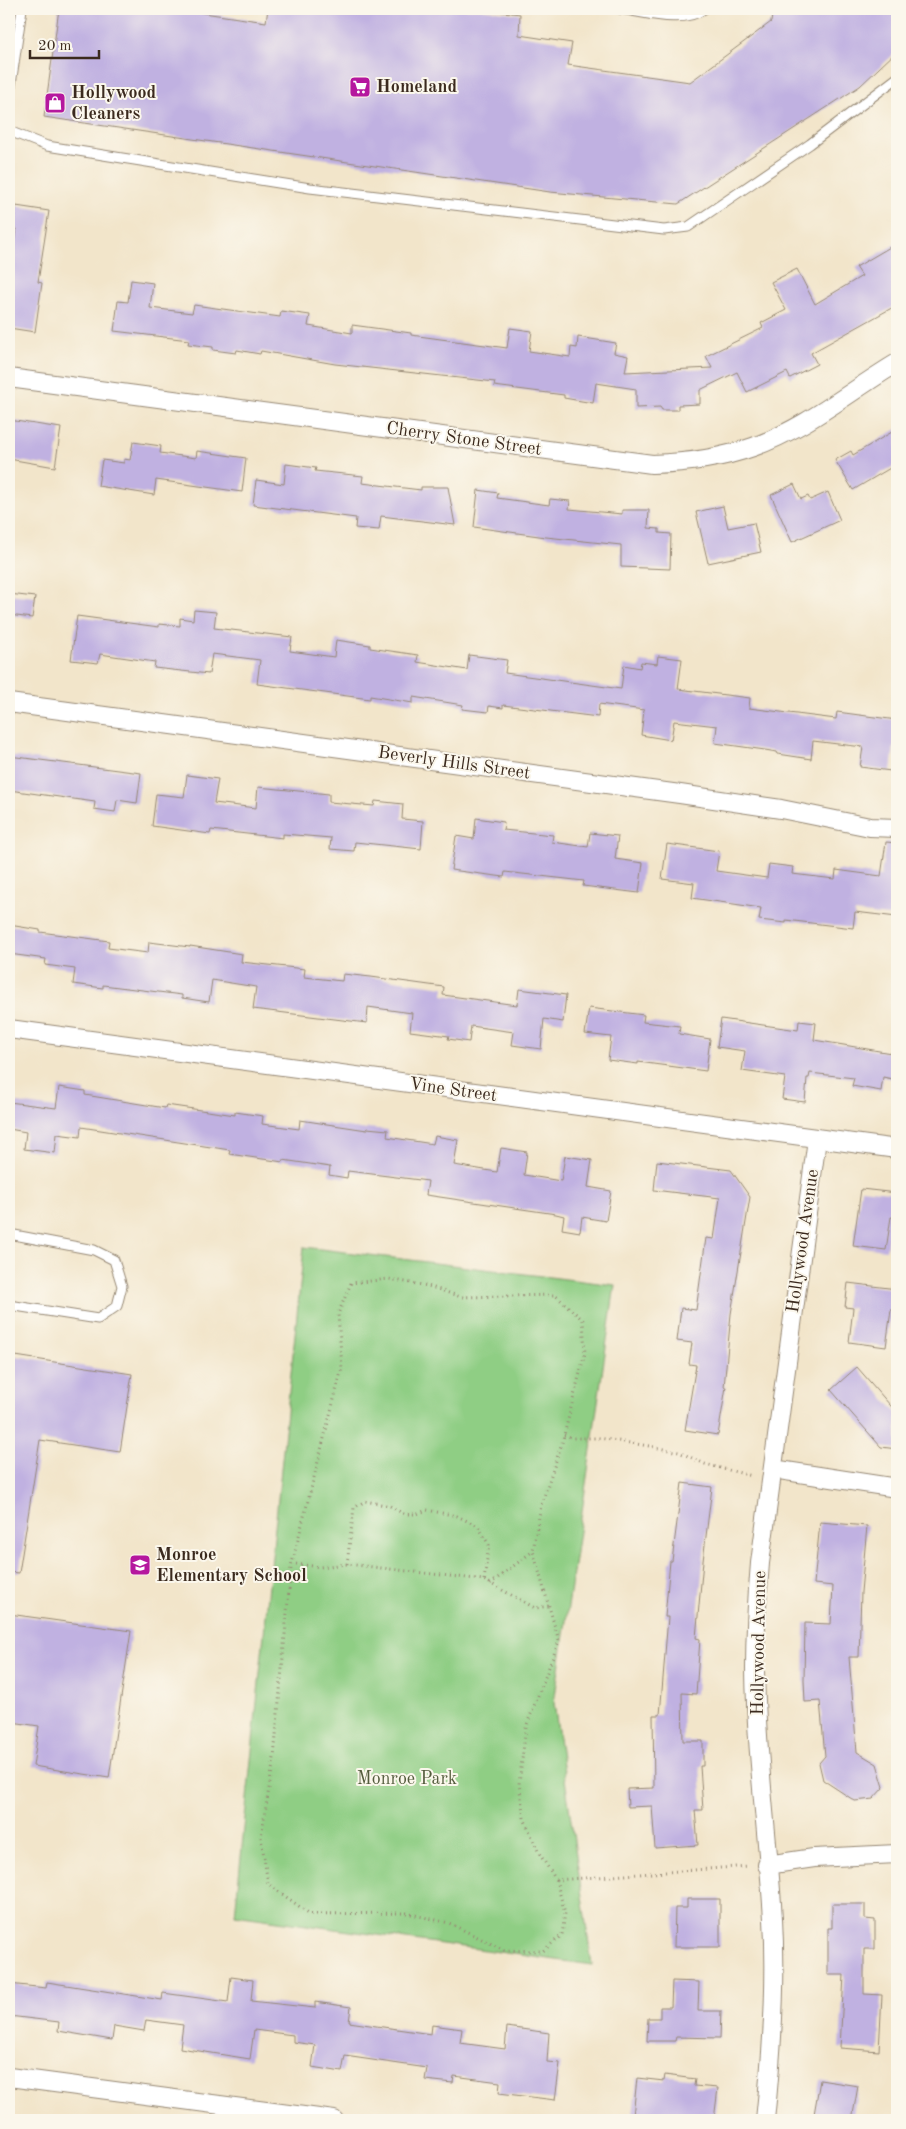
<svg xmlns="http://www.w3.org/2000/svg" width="906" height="2129" viewBox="0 0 906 2129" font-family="'Old Standard TT',serif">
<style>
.green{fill:#8fce84;stroke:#657c51}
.building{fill:#c0b1e1}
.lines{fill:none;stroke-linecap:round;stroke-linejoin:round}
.lane-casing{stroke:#968874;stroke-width:11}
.street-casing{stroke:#968874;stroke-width:20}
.path{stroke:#968874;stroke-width:3;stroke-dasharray:1 4;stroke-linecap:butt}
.lane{stroke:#fff;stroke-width:9}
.street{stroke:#fff;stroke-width:18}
.labels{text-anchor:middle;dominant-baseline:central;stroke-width:4;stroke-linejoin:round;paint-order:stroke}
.poi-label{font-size:18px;font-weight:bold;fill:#3b2a1e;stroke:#fbf7ec;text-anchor:start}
.street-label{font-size:18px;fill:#3b2a1e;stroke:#fbf7ec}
.park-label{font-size:18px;fill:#545b3d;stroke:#fbf7ec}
</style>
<rect width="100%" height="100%" fill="#fbf7ec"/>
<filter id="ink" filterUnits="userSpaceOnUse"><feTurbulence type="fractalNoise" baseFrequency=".02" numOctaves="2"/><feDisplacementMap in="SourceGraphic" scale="10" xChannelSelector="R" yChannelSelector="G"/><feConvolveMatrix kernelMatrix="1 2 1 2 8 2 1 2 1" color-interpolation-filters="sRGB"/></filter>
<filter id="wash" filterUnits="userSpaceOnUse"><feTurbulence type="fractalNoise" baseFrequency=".0096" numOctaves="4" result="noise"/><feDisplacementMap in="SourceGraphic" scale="20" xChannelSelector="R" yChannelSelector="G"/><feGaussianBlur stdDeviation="1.12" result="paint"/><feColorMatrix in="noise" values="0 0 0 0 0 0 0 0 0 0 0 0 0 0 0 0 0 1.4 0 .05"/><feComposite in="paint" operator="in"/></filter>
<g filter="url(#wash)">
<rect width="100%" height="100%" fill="#f2e5ca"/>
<path class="green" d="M304 1247 615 1285 554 1703 592 1965 235 1915Z"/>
<g id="blocks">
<path class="building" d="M59 9H176L266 22 268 9H480L520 14 519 35 572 43 568 65 690 82 771 22 773 9H897V51L860 86 678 204 550 192 44 117Z
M16 206 49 211 38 282 42 283 35 332 9 328V279L16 229 13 227Z
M897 243V305L811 353 817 364 790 378 787 372 747 392 737 372 700 390V404L678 405V410H662L660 407 636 408V389L596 383 593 403 564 398V395L494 386 495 382 335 364 261 351 260 354 237 350 236 353 213 350V347L188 344 189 340 114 331 118 301 128 302 131 280 153 283 150 308 192 313 194 305 280 317 281 311 310 315 308 326 352 333V325L411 333V335L507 348 510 328 532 331 529 351 570 357 571 347 577 348 578 337 616 343 614 353 628 356 625 372 712 368 706 356 763 328 761 323 786 310 771 282 797 269 815 304 862 276 856 267Z
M9 420 61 428 55 467 9 459Z
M897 429V464L853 490 835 460 851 451 853 455Z
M133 442 161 446 160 453 196 458 197 451 246 458 242 492 156 480 154 495 98 486 102 460 124 463V459L130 460Z
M286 464 316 468 315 471 363 476 362 483 421 490V487H448L455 525 381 516 379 530 355 528 356 518 253 505 256 480 284 484Z
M794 484 801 499 808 496 810 500 828 492 840 520 792 542 771 495Z
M478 490 498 493 497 498 549 505 550 499 570 501 569 509 622 514V510H649L648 528 659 529V533L671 534 670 569 621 567V545L546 537 474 527Z
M723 506 728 528 754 523 761 552 708 563 696 512Z
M9 594 35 597 32 618 9 615Z
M194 610 216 612 214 628 292 637 290 651 334 657 336 640 370 645V648L418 655 417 662 467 670 469 655 507 660 505 673 621 689 624 665 640 668 641 662 657 664 658 656 682 659 678 689 750 698 749 708 836 719 837 712 897 720 891 771 860 767 863 747 813 741 811 759 778 754 777 752 765 750 715 743 717 726 674 721 671 740 641 735 644 710 599 704 598 717 503 705V708L489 706 488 712 462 709 463 705 413 697V703L370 696V699L257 684 260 660 212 654 209 674 154 668 155 662 100 654 98 663 71 660 77 616 159 627V624L180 626V618L193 620Z
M9 756 141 773 137 803 117 800 115 812 94 809 95 802 9 790Z
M187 775 218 779 214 803 256 808 258 787 329 794V802L374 806 375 801 403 804 402 819 423 821 421 849 355 842 354 851 330 849 331 838 283 834V838L211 830 210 834 152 826 156 794 184 797Z
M476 818 504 822 503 830 553 835 552 842 588 847 590 833 618 836 615 859 643 863 639 893 583 886 584 881 505 872 504 877 451 870 456 836 474 839Z
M886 842 897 843V917L855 912 853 928 786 920V923L759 920 761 908 692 898 694 883 662 879 667 844 719 851 716 871 767 878 769 864 793 867 792 874 835 879 836 870 881 876Z
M9 925 40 930V932L109 941 108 948 148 953 149 942 190 947V946L242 954 241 962 305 969 304 977 342 981 343 974 371 977 444 987 443 995 517 1005 519 989 566 995 563 1022 544 1019 541 1049 512 1045 514 1032 471 1026 469 1042 448 1039 449 1036 410 1031 412 1013 368 1007 367 1023 253 1009 256 987 212 980 209 1002 182 998V995L103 985V988L73 984 75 969 45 965 46 959 9 954Z
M589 1008 644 1015 643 1022 680 1026 679 1034 710 1039 706 1071 638 1062V1064L608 1060 611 1037 585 1034Z
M721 1019 798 1030 799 1021 816 1023 814 1040 897 1054V1080L883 1077 881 1091 852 1086 854 1078 810 1073 809 1078H807L805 1102 782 1099 785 1077 742 1071 745 1051 717 1047Z
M59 1087 85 1091V1095L165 1108 166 1105 235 1115V1112L263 1116 262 1124 299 1129 300 1120 367 1130V1128L388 1130 387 1137 433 1144 435 1136 458 1140 454 1165 497 1172 501 1148 527 1152 524 1175 561 1181 565 1156 592 1160 588 1187 611 1191 606 1221 582 1217 580 1232 562 1229 564 1216 556 1214 426 1195 428 1181 348 1171 347 1178 329 1175 330 1167 283 1160V1162L229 1154 230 1150 81 1127 80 1137 57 1134 55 1153 24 1149 26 1132 9 1129V1102L56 1108Z
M657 1161 731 1170 750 1197 731 1314 724 1387H726L718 1435 685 1430 696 1365 689 1364 692 1343 677 1341 681 1308 696 1310 706 1238 714 1239 720 1198 654 1190Z
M861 1189 897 1193V1218L891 1217 886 1250 853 1246Z
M848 1283 897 1289V1310H891L886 1347 849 1342 853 1308 845 1307Z
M9 1355 132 1374 120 1452 40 1440 19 1573 9 1572Z
M857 1367 897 1413V1449L881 1447 831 1390Z
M682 1483 712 1487 703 1561 696 1638 700 1639 696 1694 682 1693 683 1741H703V1766H700L703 1810H695L698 1845 655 1848 652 1806 628 1807 627 1789 654 1788 653 1715H660L668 1617H665L670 1561H672Z
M820 1522 867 1526 861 1592 859 1657H849L857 1752 877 1764 884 1787 873 1799 855 1801 823 1780 819 1763 825 1756 820 1701 805 1702 804 1680 805 1623 831 1624 833 1586 814 1584Z
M9 1614 131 1631 109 1778 33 1766 39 1726 12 1722 13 1713H9Z
M687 1899H720V1947H674L675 1908H687Z
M832 1904H865V1919L875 1920V1949H864V1994L882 1995 879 2051 840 2048 844 1975H828V1928H832Z
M231 1977 253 1980 251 2001 315 2008V2002L351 2007 349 2022 431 2034 432 2025 462 2029 460 2043 505 2049 507 2027 549 2033 547 2062 560 2063 555 2100 499 2093 500 2082 454 2076 453 2083 425 2080 427 2068 345 2056 342 2072 312 2067 315 2045 293 2042V2035L254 2030 250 2059 180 2048 183 2025 146 2020 144 2031 114 2026 112 2040 58 2031 59 2022 9 2016V1984L46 1988 47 1982 162 2000 163 1993 228 2002Z
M672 1981 699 1982 698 2011H721L720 2038 676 2037 675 2041H647L648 2018H660V2007H671Z
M665 2075 695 2079 694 2086 718 2088 714 2120H669L633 2116 637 2078 664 2081Z
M820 2080 858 2086 852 2120H813Z"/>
</g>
</g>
<g filter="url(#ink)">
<use href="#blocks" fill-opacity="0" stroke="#968874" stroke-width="1"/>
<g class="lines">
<g class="lane-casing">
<path id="lane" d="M620 9C644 12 682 25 704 9
M9 98 22 9
M9 131 47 146 310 188 664 230 688 227 810 144 897 78
M9 1234 94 1250 114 1260 122 1286 117 1306 98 1319 9 1305"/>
</g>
<g class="street-casing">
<path id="street" d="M9 378 652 464C686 463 719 459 753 447 805 429 850 391 897 363
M9 703 680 794 781 809 870 827 897 828
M9 1029 897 1149
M773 1469 897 1488
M767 1865 814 1858 897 1854
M9 2077 334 2120
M765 2120C772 2054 777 1986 773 1919 768 1836 756 1753 755 1669 755 1634 757 1598 760 1563L817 1139"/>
</g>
<path class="path" d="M564 1435 573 1438H599L649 1446 679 1452 705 1464 752 1476
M296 1564 320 1567 347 1564 484 1580 535 1608 549 1606
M347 1564 354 1508 365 1501 390 1506 404 1514H417L427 1510 457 1516 478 1526 489 1545 484 1580
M490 1584 533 1551
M556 1880 539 1853 524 1818 519 1784 526 1727 559 1641 533 1551 541 1505 562 1443 585 1353 583 1320 555 1295 461 1297 428 1286 389 1279 351 1283 338 1314 342 1368 291 1567 274 1758 261 1837 268 1884 310 1914 406 1913 449 1923 504 1950 543 1951 562 1935 565 1913 556 1880 749 1866"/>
<use href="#lane" class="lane"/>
<use href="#street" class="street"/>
</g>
</g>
<defs>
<g id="supermarket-square" transform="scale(1.125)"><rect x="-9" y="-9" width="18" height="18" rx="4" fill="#b5179e" stroke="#fbf7ec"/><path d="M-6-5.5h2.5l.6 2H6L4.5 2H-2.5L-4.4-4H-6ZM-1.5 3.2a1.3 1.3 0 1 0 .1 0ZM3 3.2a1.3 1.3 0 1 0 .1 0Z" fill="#fff"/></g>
<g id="shop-square" transform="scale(1.125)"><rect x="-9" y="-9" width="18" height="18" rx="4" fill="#b5179e" stroke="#fbf7ec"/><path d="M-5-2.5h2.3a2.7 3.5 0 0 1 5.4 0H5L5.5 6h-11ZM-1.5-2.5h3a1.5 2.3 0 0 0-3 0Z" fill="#fff"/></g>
<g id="school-square" transform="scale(1.125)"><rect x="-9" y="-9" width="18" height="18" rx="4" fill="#b5179e" stroke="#fbf7ec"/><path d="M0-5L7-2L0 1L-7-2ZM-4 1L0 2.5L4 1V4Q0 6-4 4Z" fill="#fff"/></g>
</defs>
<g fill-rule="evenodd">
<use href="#supermarket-square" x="360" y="87"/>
<use href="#shop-square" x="55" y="103"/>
<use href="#school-square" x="140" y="1565"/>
</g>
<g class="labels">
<g class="poi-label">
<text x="376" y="87">Homeland</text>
<text x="71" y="93">Hollywood<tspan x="71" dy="21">Cleaners</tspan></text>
<text x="156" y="1555">Monroe<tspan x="156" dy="21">Elementary School</tspan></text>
</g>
<g class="street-label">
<text transform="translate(464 439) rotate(8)">Cherry Stone Street</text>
<text transform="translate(454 763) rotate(8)">Beverly Hills Street</text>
<text transform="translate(453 1090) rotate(8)">Vine Street</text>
<text transform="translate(803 1241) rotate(-82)">Hollywood Avenue</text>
<text transform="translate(759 1643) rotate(-89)">Hollywood Avenue</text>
</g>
<g class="park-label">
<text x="407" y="1779">Monroe Park</text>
</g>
</g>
<rect width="906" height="2129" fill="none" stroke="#fbf7ec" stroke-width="30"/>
<path d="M30 50v8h69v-8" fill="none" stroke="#3b2a1e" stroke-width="2.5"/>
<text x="38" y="50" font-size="15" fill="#3b2a1e" stroke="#fbf7ec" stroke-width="4" paint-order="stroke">20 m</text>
</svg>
